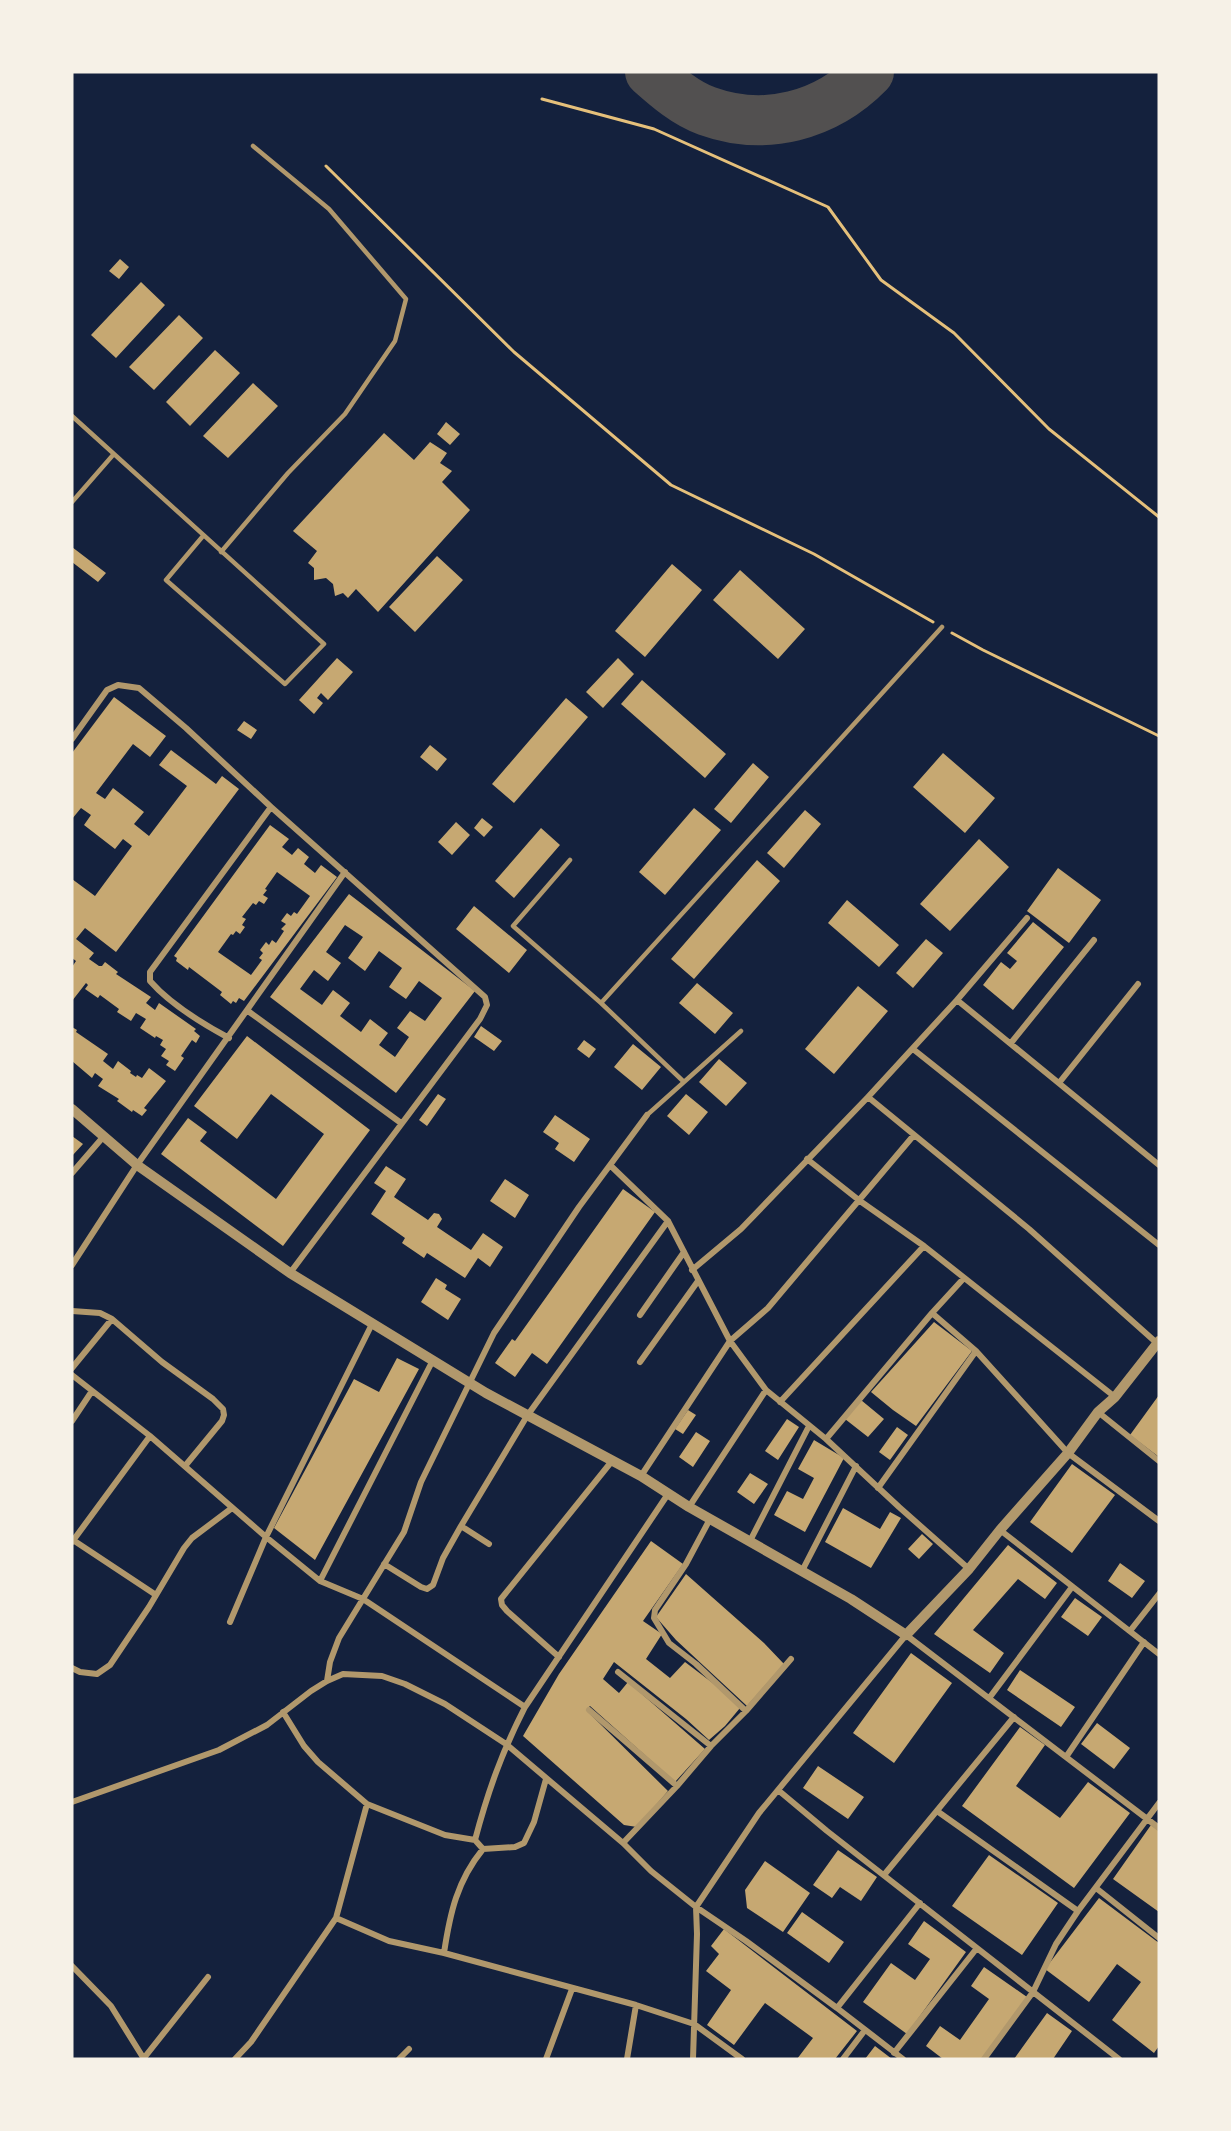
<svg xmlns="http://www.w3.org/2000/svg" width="1231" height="2131" viewBox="0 0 1231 2131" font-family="'PT Sans',sans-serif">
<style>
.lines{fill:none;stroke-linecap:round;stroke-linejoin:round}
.taxiway{stroke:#525050;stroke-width:50}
.building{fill:#c6a872;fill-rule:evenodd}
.path{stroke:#e5c07b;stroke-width:3}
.service{stroke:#b1986c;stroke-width:4.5}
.minor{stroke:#b1986c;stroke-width:6}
.tertiary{stroke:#b1986c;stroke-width:10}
</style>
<rect width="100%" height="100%" fill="#14213d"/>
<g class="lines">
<path class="taxiway" d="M650 72C667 87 685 103 707 111 765 132 826 116 869 72"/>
</g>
<path class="building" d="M120 259 129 267 119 279 109 271Z
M141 282 165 305 116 358 91 335Z
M179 315 203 338 154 390 129 367Z
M215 350 240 373 190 426 166 402Z
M253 383 278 406 228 458 203 436Z
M446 422 460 434 450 445 437 434Z
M384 433 414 460 430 442 447 453 440 463 452 471 442 482 470 510 378 612 356 589 348 598 343 593 335 596 333 584 326 578 314 580V568L308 563 317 551 293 531Z
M72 547 106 573 98 582 72 562Z
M437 556 463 580 415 632 389 607Z
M672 564 702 590 645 657 615 631Z
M740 570 805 629 778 659 713 600Z
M337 658 353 672 328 700 321 693 317 698 323 703 314 714 299 700Z
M618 658 634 674 603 708 586 692Z
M642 680 726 754 705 778 621 704Z
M114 697 166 736 150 757 133 744 96 793 105 799 113 788 144 812 134 824 149 836 187 786 159 765 171 750 216 784 222 776 239 789 116 952 85 928 76 939 94 953 89 959 99 966H102L105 962 118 972 116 974 151 997 146 1003 155 1010 159 1003 196 1029 194 1031 200 1036 196 1043 192 1040 181 1056 184 1058 175 1071 166 1065 169 1061 161 1056 166 1049 160 1045 163 1040 156 1036 155 1038 140 1028 146 1019 136 1013 131 1021 117 1012 119 1009 100 995 98 998 85 989 88 985 86 983 72 1001V967L76 961 72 958V879L95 896 132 846 123 839 115 849 84 825 91 815 81 808 72 819V753Z
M566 698 588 717 514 803 492 784Z
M244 721 257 730 251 739 237 730Z
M430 745 447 759 437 771 420 757Z
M943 753 995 798 965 833 913 787Z
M753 763 769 777 731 823 714 809Z
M694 808 721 830 665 895 639 872Z
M805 810 821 824 784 868 767 853Z
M482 818 493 827 484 837 474 828Z
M456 822 470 835 452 855 438 842Z
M270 825 289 839 282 847 292 855 298 848 309 857 304 864 315 873 321 865 337 877 244 1001 239 998 236 1003 233 1001 231 1004 220 995 222 992 189 967 188 970 176 961 177 958 174 956ZM277 872 310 896 297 914 294 912 291 916 287 913 281 921 286 924 281 929 284 931 276 943 272 940 269 945 266 942 260 950 263 953 259 958 262 960 251 975 218 952 231 934 233 935 236 931 240 934 245 927 242 925 246 919 242 917 253 903 256 905 259 901 264 904 268 898 263 895 267 890 265 889Z
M541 828 560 845 514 898 495 881Z
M979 839 1009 867 950 931 920 904Z
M757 860 780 881 694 979 671 959Z
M1058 868 1101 900 1069 943 1027 911Z
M349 894 475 991 396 1093 270 997ZM345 925 363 937 348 958 365 971 379 951 402 968 389 987 406 999 419 981 442 998 425 1021 410 1011 397 1028 409 1037 395 1057 379 1045 388 1033 370 1019 361 1032 340 1016 350 1003 333 990 322 1005 300 989 314 970 328 981 341 963 326 952Z
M847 900 899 945 879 967 828 923Z
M474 906 527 950 509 973 456 929Z
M1033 922 1064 947 1013 1010 983 985 1001 962 1010 969 1017 961 1007 953Z
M926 939 943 953 913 988 896 973Z
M697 983 733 1013 715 1034 679 1003Z
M858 986 888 1011 834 1074 805 1049Z
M481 1026 502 1041 494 1051 474 1037Z
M72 1027 77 1030 76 1032 108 1054 103 1061 113 1069 118 1061 131 1071 130 1073 136 1077 137 1075 142 1078 149 1068 166 1081 144 1108 147 1110 142 1116 133 1110 132 1112 117 1101 119 1099 98 1086 103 1079 95 1073 92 1078 72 1061Z
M247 1036 370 1130 283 1246 161 1154 188 1118 207 1132 200 1141 276 1199 324 1134 271 1094 237 1139 194 1106Z
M584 1040 596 1049 589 1058 577 1049Z
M633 1044 661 1067 642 1090 614 1067Z
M719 1059 747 1083 726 1106 699 1082Z
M438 1094 446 1099 427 1126 419 1120Z
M686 1094 708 1112 689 1135 667 1116Z
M555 1115 590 1139 574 1162 555 1149 559 1143 543 1132Z
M72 1136 83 1144 72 1156Z
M386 1166 406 1179 394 1197 428 1220 434 1213 439 1214 442 1219 437 1227 471 1250 483 1233 503 1247 490 1267 478 1258 465 1278 427 1253 424 1258 402 1243 405 1238 371 1214 386 1191 374 1183Z
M505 1179 529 1195 515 1218 490 1201Z
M623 1189 655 1212 547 1364 532 1353 515 1377 495 1363 512 1339 515 1341Z
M436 1278 447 1285 445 1289 461 1299 448 1320 421 1302Z
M934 1322 972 1351 916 1426 893 1410 871 1392Z
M397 1358 419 1369 315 1560 274 1528 354 1379 379 1392Z
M1159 1395V1457L1130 1435Z
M861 1400 884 1419 868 1437 845 1419Z
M688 1410 696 1415 683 1434 675 1429Z
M787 1419 799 1427 778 1460 765 1451Z
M897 1427 908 1435 890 1460 879 1452Z
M696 1432 710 1441 693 1467 679 1457Z
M814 1440 844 1458 805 1532 774 1515 787 1491 803 1499 814 1478 798 1469Z
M1072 1464 1115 1495 1072 1553 1030 1522Z
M750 1473 768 1484 754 1504 737 1492Z
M843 1508 880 1529 890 1512 901 1518 871 1568 825 1542Z
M922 1534 933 1544 919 1559 908 1549Z
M651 1541 683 1564 643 1621 662 1634 646 1659 670 1678 685 1662 714 1684 740 1708 725 1726 709 1740 686 1719 614 1662 603 1679 619 1693 628 1682 705 1749 675 1782 590 1706 586 1710 668 1791 637 1827 624 1825 523 1736 559 1674Z
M1008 1545 1057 1583 1045 1599 1018 1579 973 1630 1004 1653 990 1673 934 1634Z
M1120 1563 1145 1581 1132 1598 1108 1581Z
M686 1574 764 1643 784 1664 747 1706 676 1640 656 1617Z
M1075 1598 1102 1617 1088 1636 1061 1617Z
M911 1653 952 1683 894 1763 853 1733Z
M1020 1670 1075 1707 1061 1727 1007 1690Z
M1097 1723 1130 1748 1114 1769 1081 1744Z
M1020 1727 1045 1745 1016 1786 1060 1818 1088 1782 1130 1813 1074 1888 962 1806Z
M818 1766 864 1797 848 1819 803 1788Z
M1151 1825 1159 1831V1912L1113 1879Z
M838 1850 877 1877 861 1901 840 1887 832 1898 813 1885Z
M989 1855 1058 1903 1022 1955 952 1906Z
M765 1861 810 1893 783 1932 747 1908 745 1890Z
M1099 1898 1159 1943V2046L1154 2053 1112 2020 1141 1982 1117 1964 1089 2002 1045 1969Z
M802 1912 844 1942 829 1963 787 1933Z
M924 1921 966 1952 907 2034 863 2002 891 1963 915 1980 930 1959 908 1944Z
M724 1929 857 2031 835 2059H797L813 2038 765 2003 734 2045 707 2025 731 1990 706 1971 719 1954 711 1946Z
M984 1967 1027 1997 982 2059H943L926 2046 940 2026 960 2040 989 1999 971 1986Z
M1047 2013 1072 2031 1053 2059H1014Z
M875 2046 892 2059H865Z"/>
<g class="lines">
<path class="path" d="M542 99 654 129 828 207 881 280 954 333 1049 429 1159 517
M326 166 514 352 671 485 814 554 933 622
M952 633 983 650 1159 736"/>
<path class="service" d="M72 416 324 644 285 684 166 580 203 536
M72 502 113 455
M221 552 288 473 345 414 395 341 406 299 329 209 253 146
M570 860 513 926 601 1003 684 1082 741 1031
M601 1003 942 627
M647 1115 684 1082"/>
<path class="minor" d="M72 739 107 690 118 685 139 688 186 728 271 807 485 997 487 1005 480 1019 290 1273
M957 1000 1159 1165
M248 1011 401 1123
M229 1038C201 1023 171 1005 150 981V972L271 807
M1011 1043 1094 940
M913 1049 1159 1245
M1059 1083 1138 984
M868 1097 1029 1229 1159 1345
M807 1159 860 1201 924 1246 1115 1397
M611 1166 668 1221 730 1341 766 1390 826 1439 899 1507 969 1569
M72 1173 104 1136
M72 1265 137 1165 345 872
M692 1270 741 1229 868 1097 957 1000 1027 918
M72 1311 100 1313 112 1319 162 1362 213 1399 223 1409 224 1415 222 1421 185 1466
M932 1313 976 1351 1068 1453 1159 1521
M640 1315 684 1252
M640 1362 698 1281
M72 1368 112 1319
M72 1375 150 1436 266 1537 320 1581 363 1599 525 1707
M780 1402 924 1246
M1098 1412 1159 1461
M72 1421 92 1391
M826 1439 932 1313 964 1278
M641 1476 730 1341 768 1308 914 1135
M878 1488 976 1351
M689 1507 766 1390
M710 1519 686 1564 655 1610 654 1618 669 1643 696 1664 746 1711
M461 1526 489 1544
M1000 1530 1159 1654
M73 1540 156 1595
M750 1541 809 1426
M72 1542 150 1436
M384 1564 421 1587 427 1589 433 1585 443 1558 461 1526 527 1416 668 1221
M802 1571 856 1466
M320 1581 433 1360
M230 1622 266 1537 372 1324
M1130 1631 1159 1594
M559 1657 507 1611 502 1605 501 1599 612 1461
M72 1668 80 1672 97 1674 110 1665 149 1607 184 1548 192 1538 232 1508
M618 1672 711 1746
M327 1681 330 1662 339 1638 404 1532 421 1482 494 1333 579 1207 647 1115
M990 1697 1072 1587
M589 1710 677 1786
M283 1712 304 1746 318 1762 367 1804 445 1835 475 1840
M1066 1757 1144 1642
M778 1790 827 1831 1119 2059
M72 1802 219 1750 267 1725 311 1691 327 1681 343 1674 382 1676 405 1684 445 1704 506 1744 623 1843 651 1871 696 1907 746 1941 837 2008 903 2059
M937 1811 1078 1911
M623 1843 677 1786 711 1746 746 1711 791 1659
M483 1849 475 1840C488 1791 502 1752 525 1707L668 1494
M884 1875 1014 1717
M1096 1888 1159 1938
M336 1918 389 1941 444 1953 636 2005 694 2024 742 2059
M444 1953C450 1913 457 1881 483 1849L515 1847 524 1843 534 1822 546 1779
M72 1966 111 2006 144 2059
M837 2008 920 1903
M894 2053 977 1948
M144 2058 208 1977
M235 2059 251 2042 336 1918 367 1804
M399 2059 409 2049
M546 2059 572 1989
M627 2059 636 2005
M693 2059 697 1934 696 1907 759 1813 906 1635 1159 1828
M843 2059 865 2030
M984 2059 1033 1992 1056 1944 1078 1911 1159 1803"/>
<path class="tertiary" d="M72 1109 137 1165 290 1273 486 1393 641 1476 689 1507 851 1599 906 1635 969 1569 1000 1530 1068 1453 1098 1412 1115 1397 1159 1341"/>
</g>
<rect width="1231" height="2131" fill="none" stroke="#f6f1e7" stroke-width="147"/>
</svg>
